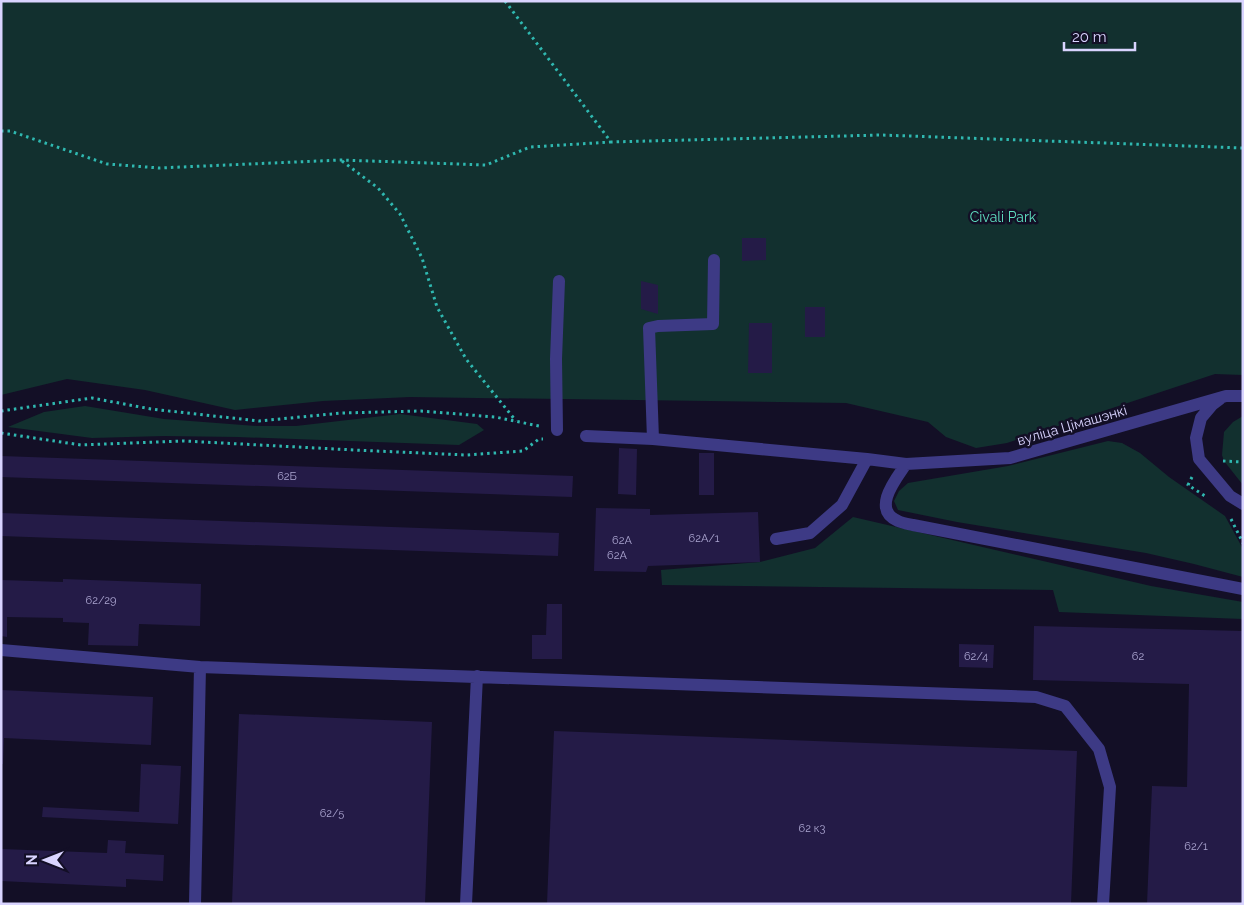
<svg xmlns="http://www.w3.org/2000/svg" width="1244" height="905" viewBox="0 0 1244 905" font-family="Raleway,sans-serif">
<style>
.green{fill:#12302f}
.building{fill:#241b47}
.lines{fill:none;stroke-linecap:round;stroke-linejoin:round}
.path{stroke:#2fb8b0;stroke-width:3;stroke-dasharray:2.5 4;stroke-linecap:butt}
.minor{stroke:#3d3a85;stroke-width:12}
.labels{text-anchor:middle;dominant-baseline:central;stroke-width:5;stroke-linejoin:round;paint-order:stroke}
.number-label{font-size:11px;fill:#aca6d1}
.park-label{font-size:14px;fill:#5fe0c0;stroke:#130f26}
.street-label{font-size:14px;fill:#d9d4ff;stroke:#130f26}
</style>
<rect width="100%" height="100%" fill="#130f26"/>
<path class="green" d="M1 1H1243V375L1215 374 1007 443 976 448 946 437 928 422 846 403 410 397 323 401 235 410 145 390 67 379 1 395Z
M85 406 164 419 257 426H296L400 414 477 424 484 430 459 445 238 437 164 436 92 438 8 427 44 412Z
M1243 416V485L1224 461 1222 455 1224 432 1233 422Z
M1108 441 1122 443 1140 453 1169 477 1225 516 1243 549V577L1194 564 1146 553 957 522 898 510 894 501 899 491 908 483 1008 466Z
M853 517 1151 586 1243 602V619L1059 612 1053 590 662 585 661 570 760 562 815 548Z"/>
<path class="building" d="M742 238H766V260L742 261Z
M641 281 658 285V314L641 309Z
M805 307H825V337H805Z
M749 323H772V373H748Z
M619 448 637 449 636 495 618 494Z
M699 453H714V495H699Z
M1 456 573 476 572 497 1 477Z
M596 508 650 509V515L758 512 760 562 648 566 646 572 594 571Z
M1 513 559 533 558 556 1 536Z
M63 579 201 584 200 626 139 624 138 646 88 645 89 623 63 622V618L7 617V637L1 636V580L63 582Z
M547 604H562V659H532V635H546Z
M1034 626 1243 631V904H1147L1152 786 1187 787 1189 684 1033 680Z
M959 644 994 645 993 668 959 667Z
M1 690 153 697 151 745 4 738 3 764H1Z
M239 714 432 722 425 904H232Z
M554 731 1077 751 1071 904H547Z
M141 764 181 766 178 824 42 817 43 807 139 812Z
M108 840 126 841 125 853 164 855 163 881 126 879V887L1 881V849L107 853Z"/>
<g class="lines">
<path class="path" d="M505 1 611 142 881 135 1243 148
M1 131H10L107 164 159 168 341 160 486 165 530 147 611 142
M342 161 378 188 400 214 422 258 437 307 466 359 516 421
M1 411 92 398 151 409 259 421 342 413 421 411 495 417 539 426
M1 433 81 445 184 441 354 450 466 455 523 451 539 439H543
M1223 461 1243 462
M1192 477 1188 485 1205 496
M1231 519 1243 543"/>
<path class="minor" d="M1220 399 1212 405 1201 418 1196 438 1199 459 1230 496 1243 504
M557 430 556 359 559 281
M586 436 653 439 867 459 906 464 1010 458 1226 396H1243
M653 439 649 328 658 326 713 324 714 260
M906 464C896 479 871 509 898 521 902 523 908 524 913 525L1243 589
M776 539 810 533 842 505 867 459
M1 650 200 667 1036 697 1065 706 1099 749 1110 787 1103 904
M195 904 200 667
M466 904 477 676"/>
</g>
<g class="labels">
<g class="number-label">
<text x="287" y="476">62Б</text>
<text x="704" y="538">62А/1</text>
<text x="622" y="540">62А</text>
<text x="617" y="555">62А</text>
<text x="101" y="600">62/29</text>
<text x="976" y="656">62/4</text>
<text x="1138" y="656">62</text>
<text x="332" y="813">62/5</text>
<text x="812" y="828">62 к3</text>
<text x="1196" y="846">62/1</text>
</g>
<g class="park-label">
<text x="1003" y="217">Civali Park</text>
</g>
<g class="street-label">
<text transform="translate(1072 425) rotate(-16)">вуліца Цімашэнкі</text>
</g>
</g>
<rect width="1244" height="905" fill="none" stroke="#d9d4ff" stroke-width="5"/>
<g transform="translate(45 860) rotate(270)" stroke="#130f26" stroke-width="4" paint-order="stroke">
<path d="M0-4L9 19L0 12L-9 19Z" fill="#d9d4ff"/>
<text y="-8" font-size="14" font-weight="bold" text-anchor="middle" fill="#d9d4ff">N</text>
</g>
<path d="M1064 42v8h71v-8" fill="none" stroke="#d9d4ff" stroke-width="2.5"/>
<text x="1072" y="42" font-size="15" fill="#d9d4ff" stroke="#130f26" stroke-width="4" paint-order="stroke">20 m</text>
</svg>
